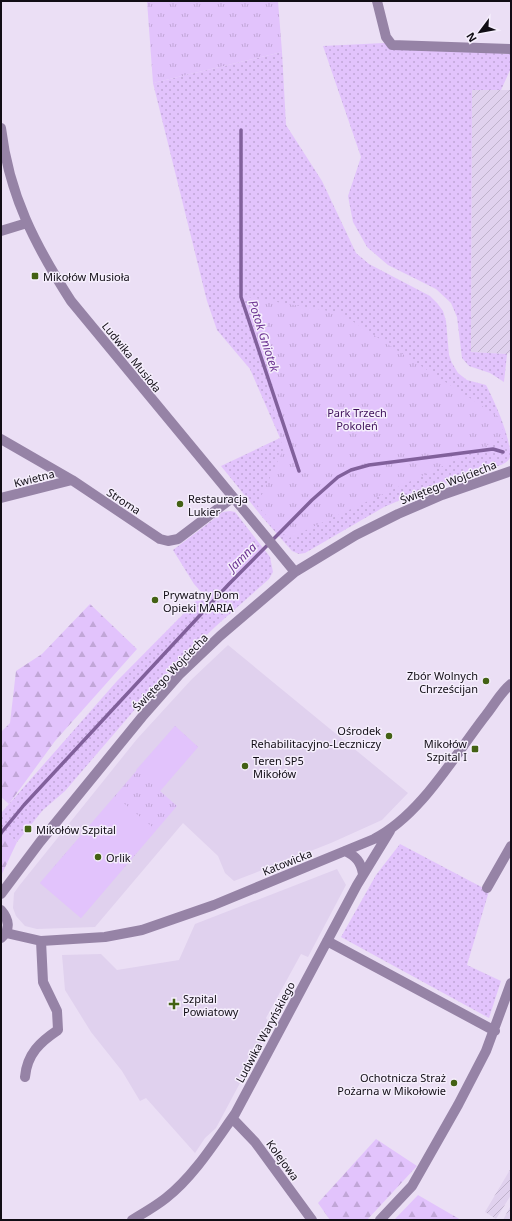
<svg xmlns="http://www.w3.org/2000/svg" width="512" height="1221" viewBox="0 0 512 1221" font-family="'Noto Sans',sans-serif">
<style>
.built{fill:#e0d1ee}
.industrial{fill:url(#industrial-furrows)}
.grass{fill:url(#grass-dots)}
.forest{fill:url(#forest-firs)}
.park{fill:url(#park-tufts)}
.pitch{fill:#e2c3fc}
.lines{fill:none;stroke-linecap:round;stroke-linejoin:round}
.stream{stroke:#81609b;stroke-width:3.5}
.minor{stroke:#9683a6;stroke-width:10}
.poi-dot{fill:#436114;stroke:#f5eefc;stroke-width:1.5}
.labels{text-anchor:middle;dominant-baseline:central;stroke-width:3;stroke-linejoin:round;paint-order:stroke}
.poi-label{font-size:11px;fill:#110d15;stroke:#f5eefc;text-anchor:start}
.street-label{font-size:11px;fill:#110d15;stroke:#f5eefc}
.park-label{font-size:11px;fill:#3e115a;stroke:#f5eefc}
.water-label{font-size:12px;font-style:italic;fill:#6c3392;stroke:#f5eefc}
</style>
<defs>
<pattern id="industrial-furrows" width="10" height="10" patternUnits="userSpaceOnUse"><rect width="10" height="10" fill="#e0d1ee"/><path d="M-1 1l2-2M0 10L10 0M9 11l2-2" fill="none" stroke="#bfb2cb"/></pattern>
<pattern id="grass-dots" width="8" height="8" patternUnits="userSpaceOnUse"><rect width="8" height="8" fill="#e2c3fc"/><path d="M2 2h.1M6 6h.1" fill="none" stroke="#c1a6d7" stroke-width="1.8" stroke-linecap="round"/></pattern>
<pattern id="forest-firs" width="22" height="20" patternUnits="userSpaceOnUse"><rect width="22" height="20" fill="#e2c3fc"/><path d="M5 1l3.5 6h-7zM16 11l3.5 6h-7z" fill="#c1a6d7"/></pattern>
<pattern id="park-tufts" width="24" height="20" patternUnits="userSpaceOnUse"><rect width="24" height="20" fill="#e2c3fc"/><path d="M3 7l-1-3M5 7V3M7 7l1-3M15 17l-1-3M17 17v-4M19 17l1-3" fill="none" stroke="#c1a6d7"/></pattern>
</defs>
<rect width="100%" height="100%" fill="#ebdff5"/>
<path class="built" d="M228 645 408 793 382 820 331 843 234 881 225 873 218 856 183 823 95 927 37 929 25 926 16 916 13 908 14 893 19 886 137 739 191 680Z
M337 869 346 885 308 957 301 954 266 1018 271 1025 216 1128 205 1138 195 1153 146 1098 140 1101 122 1071 91 1032 65 990 62 955 101 954 117 970 179 960 195 924Z"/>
<path class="industrial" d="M472 90H511V352L507 354 471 352Z
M511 1168V1195L496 1219 485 1212Z
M511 1205V1220H503Z"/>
<path class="grass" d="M384 43 511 54V68L501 90H472L471 352 507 354 504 382 490 373 469 366 462 358 457 317 451 303 436 289 388 265 367 247 353 222 348 196 361 157 323 46Z
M282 52 286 125 322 181 356 253 369 264 430 296 437 303 443 311 446 321 449 355 452 363 458 373 467 380 486 385C494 400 512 440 510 457 509 461 505 463 501 465L412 495 384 507 305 553 299 554 292 551 263 518 221 466 280 438 250 369 217 330 207 301 153 83Z
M230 511 235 512 270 557 273 572 269 579 215 627 161 679 65 791 43 810 17 842 7 833 1 838V813L9 804 117 681 203 594 194 584 173 550 223 512Z
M400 844 489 891 467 965 501 981 489 1018 341 937 376 875Z"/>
<path class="forest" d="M90 604 137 649 55 741 9 804 1 797V732L10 723 16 671 42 654Z
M7 833 17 842 1 876V838Z
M376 1139 417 1166 367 1220H330L318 1203Z
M418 1195 461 1220H394Z"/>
<path class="park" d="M147 1H278L282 52 153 83Z
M248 297 340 313 499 417 505 437 287 539 257 505 283 450Z
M175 726 198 747 160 791 177 806 81 918 40 883Z"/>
<path class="pitch" d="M175 726 198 747 160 791 136 770Z
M115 796 156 830 81 918 40 883Z"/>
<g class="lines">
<path class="stream" d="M241 130V297L299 471
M1 833 24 805 229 584 312 500 338 477 351 470 369 465 493 449 503 452"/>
<path class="minor" d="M377 1 386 37 392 45 511 49
M1 128C9 195 35 245 71 301L295 572
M1 231 27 223
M1 439 72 480 160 539 168 541 178 539 232 498
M1 498 72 480
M345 851C356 856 361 862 363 874
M487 888 511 846
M1 894 40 842 142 717 179 675 220 636 295 572 356 535 398 514 442 495 511 471
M1 910C9 919 11 930 1 938
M6 933 41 941 105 937 142 930 214 905 374 839C421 815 454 756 486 715 494 705 501 692 511 684
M327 941 495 1031
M25 1077C27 1054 40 1042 58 1030L57 1011 43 982 41 941
M232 1118 255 1142 312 1220
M132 1220C144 1213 156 1206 166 1198 194 1176 215 1142 235 1114L357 885 390 831
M380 1220 412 1186 458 1105 486 1051 511 983"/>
</g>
<g class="poi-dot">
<rect x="31" y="272" width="8" height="8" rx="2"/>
<circle cx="180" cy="504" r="4"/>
<circle cx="155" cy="600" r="4"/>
<circle cx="486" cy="681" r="4"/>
<circle cx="389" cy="736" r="4"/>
<rect x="471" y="745" width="8" height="8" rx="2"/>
<circle cx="245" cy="766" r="4"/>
<rect x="24" y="825" width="8" height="8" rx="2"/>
<circle cx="98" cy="857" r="4"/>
<path d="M172 998h4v4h4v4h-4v4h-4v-4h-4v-4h4z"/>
<circle cx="454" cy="1083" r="4"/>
</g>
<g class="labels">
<g class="poi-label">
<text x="43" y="276">Mikołów Musioła</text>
<text x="188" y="498">Restauracja<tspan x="188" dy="13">Lukier</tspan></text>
<text x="163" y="594">Prywatny Dom<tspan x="163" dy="13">Opieki MARIA</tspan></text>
<text x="478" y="675" text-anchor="end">Zbór Wolnych<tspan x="478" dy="13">Chrześcijan</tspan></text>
<text x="381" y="730" text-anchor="end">Ośrodek<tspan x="381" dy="13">Rehabilitacyjno-Leczniczy</tspan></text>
<text x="467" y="743" text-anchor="end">Mikołów<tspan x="467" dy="13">Szpital I</tspan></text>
<text x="253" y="760">Teren SP5<tspan x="253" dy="13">Mikołów</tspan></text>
<text x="36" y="829">Mikołów Szpital</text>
<text x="106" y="857">Orlik</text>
<text x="183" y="998">Szpital<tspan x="183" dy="13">Powiatowy</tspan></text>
<text x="446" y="1077" text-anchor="end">Ochotnicza Straż<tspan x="446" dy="13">Pożarna w Mikołowie</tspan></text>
</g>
<g class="street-label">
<text transform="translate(132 357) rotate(51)">Ludwika Musioła</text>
<text transform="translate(34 478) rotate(-14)">Kwietna</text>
<text transform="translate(448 482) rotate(-21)">Świętego Wojciecha</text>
<text transform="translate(124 501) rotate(33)">Stroma</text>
<text transform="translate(170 672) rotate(-46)">Świętego Wojciecha</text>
<text transform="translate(287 862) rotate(-22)">Katowicka</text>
<text transform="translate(265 1032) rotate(-62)">Ludwika Waryńskiego</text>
<text transform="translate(283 1160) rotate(54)">Kolejowa</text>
</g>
<g class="park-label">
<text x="357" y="412">Park Trzech<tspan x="357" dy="13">Pokoleń</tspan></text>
</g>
<g class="water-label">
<text transform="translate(264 336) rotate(72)">Potok Gniotek</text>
<text transform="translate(242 557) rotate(-45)">Jamna</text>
</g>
</g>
<rect width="512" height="1221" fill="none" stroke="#110d15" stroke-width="4"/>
<g transform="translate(480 32) rotate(238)" stroke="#f5eefc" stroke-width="3" paint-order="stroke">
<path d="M0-3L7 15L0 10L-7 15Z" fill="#110d15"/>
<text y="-6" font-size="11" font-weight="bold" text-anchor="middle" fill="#110d15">N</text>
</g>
</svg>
